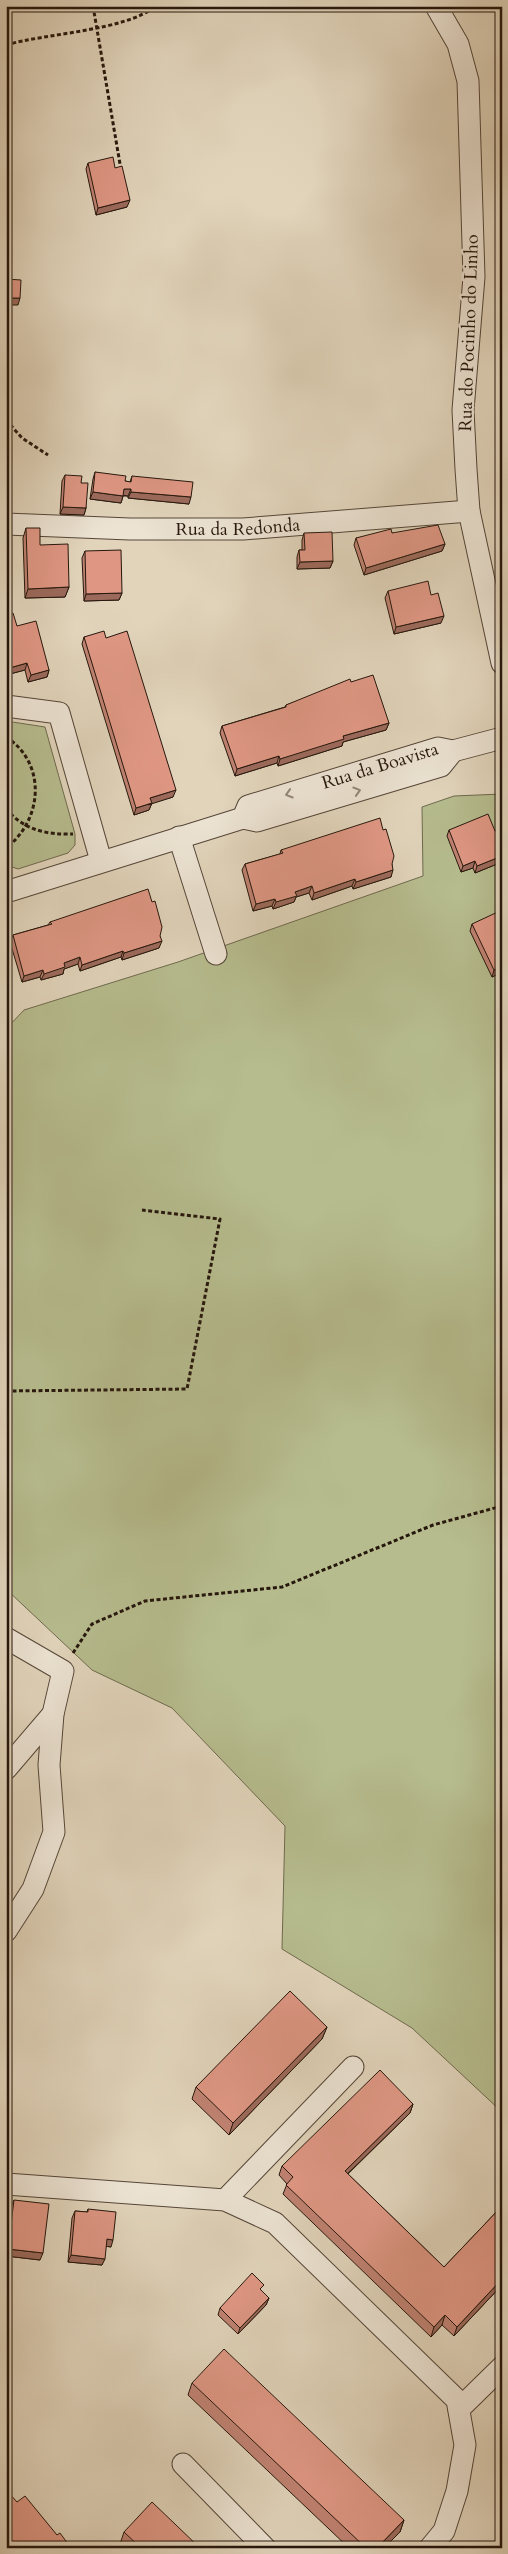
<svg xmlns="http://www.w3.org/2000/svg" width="508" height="2554" viewBox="0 0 508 2554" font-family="Cardo,serif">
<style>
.green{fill:#b6bc8e;stroke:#6e6a4e}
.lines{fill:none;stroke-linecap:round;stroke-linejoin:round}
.minor-casing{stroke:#554638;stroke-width:23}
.path{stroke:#26170d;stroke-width:3;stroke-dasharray:4 2.5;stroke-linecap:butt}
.minor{stroke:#ece3d3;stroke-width:21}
.wall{fill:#c08272;stroke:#26170d}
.shaded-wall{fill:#9c6a5c;stroke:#26170d}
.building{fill:#df9784;stroke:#26170d}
.oneway{stroke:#93877a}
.labels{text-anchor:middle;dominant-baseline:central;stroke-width:4.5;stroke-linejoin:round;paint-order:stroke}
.street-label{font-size:18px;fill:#26170d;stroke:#ece3d3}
</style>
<rect width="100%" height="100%" fill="#e1d4bb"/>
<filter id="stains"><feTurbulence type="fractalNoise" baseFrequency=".004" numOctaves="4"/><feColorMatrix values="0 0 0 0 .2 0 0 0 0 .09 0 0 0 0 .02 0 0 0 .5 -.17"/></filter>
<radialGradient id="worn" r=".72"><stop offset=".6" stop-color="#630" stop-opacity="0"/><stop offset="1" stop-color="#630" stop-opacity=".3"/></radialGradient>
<path class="green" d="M6 721 45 727 75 834V845L68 853 18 869 6 865Z
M502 794V2112L412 2028 282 1949 285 1826 172 1708 92 1670 6 1589V1029L24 1010 178 962 423 876 422 807 454 796Z"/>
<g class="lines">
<g class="minor-casing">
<g id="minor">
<path d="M436 6 458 44 468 81 474 277 463 410 466 469 469 511 502 663"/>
<path id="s1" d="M6 524 130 529H243L469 511"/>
<path d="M6 706 59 713 101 861"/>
<path id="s2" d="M243 818 248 806 438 748 453 751 502 738"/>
<path d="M179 837 216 954"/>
<path d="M6 892 243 818 257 821 441 766 453 751"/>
<path d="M6 1638 63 1671 53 1714 49 1765 54 1832 33 1889 6 1931"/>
<path d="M6 1769 53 1714"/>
<path d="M6 2184 225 2200 275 2223 457 2400 465 2445 457 2491 444 2531 430 2548"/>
<path d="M225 2200 353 2067"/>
<path d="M459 2409 502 2367"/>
<path d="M183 2464 265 2548"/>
</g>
</g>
<path class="path" d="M93 6 120 164
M6 45C47 33 125 31 156 6
M6 420 22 438 48 455
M6 737C47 763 43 820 6 848
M6 809C24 830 47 835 73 834
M6 1391 187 1389 220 1219 142 1210
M73 1653 92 1624 145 1601 282 1587 433 1525 502 1506"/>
<use href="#minor" class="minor"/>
</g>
<path class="wall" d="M88 163 127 207 96 215 86 169Z
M95 472 125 481 130 482 132 476 189 504 128 498V496H123L121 503 90 499 93 479Z
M65 475 81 483 86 508 84 515 60 514 62 481Z
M502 501V525L497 508 500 502Z
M26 528 40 545 69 587 65 597 25 598 23 538Z
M304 533 333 561 330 568 297 569V557L299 550H302V540Z
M392 533 445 544 442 551 364 575 354 545 356 538Z
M85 551 122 593 119 600 84 601 82 558Z
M388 591 441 623 394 634 385 598Z
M6 615 17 626 49 670 47 677 28 682 25 670 6 675Z
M84 637 106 638 173 797 152 803 149 810 134 815 82 644Z
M351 682 389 723 386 730 343 742 342 746 278 766 277 763 235 776 220 733 222 726 285 707 286 705Z
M502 828V862L475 873 473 868 461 872 447 836 449 830 495 831Z
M281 850 392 864 391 877 353 889 352 886 312 900 309 893 296 897 294 902 273 909 272 906 253 911 242 870 245 864 280 854Z
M50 922 160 936 159 948 122 960 121 957 80 971 78 964 64 969 63 974 41 980 40 977 22 982 10 942 13 935 48 925Z
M472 924 502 972 492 977 470 931Z
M327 2027 322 2039 229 2135 192 2099 196 2087Z
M413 2104 410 2113 348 2174 444 2267 502 2206V2285L454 2336 442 2325 431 2337 283 2194 287 2184 279 2175 282 2166Z
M14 2200 40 2260 6 2256 11 2206Z
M88 2209 111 2247 106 2246 102 2265 68 2262 72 2218 75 2211 87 2212Z
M262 2291 269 2298 266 2305 238 2334 218 2315 220 2308Z
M192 2383 404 2520 400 2532 384 2548H349L188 2395Z
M17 2502 57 2535 71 2548H6Z
M124 2532 200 2548H124L120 2544Z"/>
<path class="shaded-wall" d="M130 200 127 207 96 215 98 208Z
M6 298H20L18 305H6Z
M124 489H131L128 496 122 495Z
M93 492 123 496 121 503 90 499Z
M131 492 191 497 189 504 128 498Z
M63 507 86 508 84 515 60 514Z
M445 544 442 551 364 575 366 568Z
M333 561 330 568 297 569 300 562Z
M69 587 65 597 25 598 28 589Z
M122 593 119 600 84 601 86 594Z
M444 616 441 623 394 634 396 627Z
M27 663 25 670 6 675V669Z
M49 670 47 677 28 682 31 675Z
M389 723 386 730 343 742 342 746 278 766 280 759 343 736Z
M279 756 277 763 235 776 237 769Z
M176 790 173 797 148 805 150 798Z
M152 803 149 810 134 815 136 808Z
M502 856V862L475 873 477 866Z
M475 861 473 868 461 872 463 866Z
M393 870 391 877 353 889 356 882Z
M355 879 352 886 312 900 314 893Z
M312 886 309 893 296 897 294 902 273 909 276 902 295 892Z
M275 899 272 906 253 911 256 904Z
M162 941 159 948 122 960 124 953Z
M123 951 121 957 80 971 82 965Z
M80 957 78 964 64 969 63 974 41 980 44 974 64 963Z
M502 967V972L492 977 494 970Z
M43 970 40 977 22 982 24 976Z
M327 2027 322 2039 229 2135 233 2123Z
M413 2104 410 2113 341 2180 345 2171Z
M107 2239 113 2240 111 2247 104 2246Z
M8 2249 43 2253 40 2260 6 2256Z
M71 2255 105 2259 102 2265 68 2262Z
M502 2279V2285L454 2336 457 2327Z
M269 2298 266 2305 238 2334 240 2328Z
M445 2315 442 2325 431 2337 434 2327Z
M404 2520 400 2532 384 2548H377Z"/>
<path class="building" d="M113 157 115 168 122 166 130 200 98 208 88 163Z
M6 279 21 280 20 298H6Z
M95 472 126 476 125 481 131 482 132 476 193 482 191 497 131 492V489H124L123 496 93 492Z
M65 475 82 476 81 483H88L86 508 63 507Z
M502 501V509L500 502Z
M438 525 445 544 366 568 356 538 391 529 392 533Z
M26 528H40V545L68 544 69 587 28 589Z
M332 532 333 561 300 562 299 550H305L304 533Z
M121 550 122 593 86 594 85 551Z
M428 581 431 595 438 593 444 616 396 627 388 591Z
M13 613 17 626 36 621 49 670 31 675 27 663 6 669V615Z
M104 631 106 638 127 631 176 790 150 798 152 803 136 808 84 637Z
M373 675 389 723 343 736 344 739 280 759 279 756 237 769 222 726 286 707V705L350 679 351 682Z
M488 814 495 831 502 828V856L477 866 475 861 463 866 449 830Z
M380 818 383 830 386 829 394 856 392 864 393 870 356 882 355 879 314 893 312 886 295 892 297 896 276 902 275 899 256 904 245 864 283 853 281 850Z
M148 889 152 902 155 901 162 927 160 936 162 941 124 953 123 951 82 965 80 957 64 963 65 967 44 974 43 970 24 976 13 935 52 924 50 922Z
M502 910V967L494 970 472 924Z
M290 1991 327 2027 233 2123 196 2087Z
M380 2070 413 2104 345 2171 444 2267 502 2206V2279L457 2327 445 2315 434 2327 286 2185 293 2177 282 2166Z
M14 2200 49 2204 43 2253 8 2249Z
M88 2209 116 2212 113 2240 107 2239 105 2259 71 2255 75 2211 88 2212Z
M252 2273 264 2285 260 2289 269 2298 240 2328 220 2308Z
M224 2349 404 2520 377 2548H366L192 2383Z
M9 2493 17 2502 25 2496 57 2535 60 2533 71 2548H14L10 2543 6 2546V2495Z
M152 2502 200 2548H141L124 2532Z"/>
<defs><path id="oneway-chevron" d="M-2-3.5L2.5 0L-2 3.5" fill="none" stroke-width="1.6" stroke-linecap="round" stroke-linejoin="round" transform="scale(1.25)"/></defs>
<g class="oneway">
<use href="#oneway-chevron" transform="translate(357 791) rotate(-17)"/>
<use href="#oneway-chevron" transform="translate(289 794) rotate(163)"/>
</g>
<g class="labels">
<g class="street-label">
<text transform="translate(469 333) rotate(-88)">Rua do Pocinho do Linho</text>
<text stroke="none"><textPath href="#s1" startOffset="232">Rua da Redonda</textPath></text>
<text stroke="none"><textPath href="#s2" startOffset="151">Rua da Boavista</textPath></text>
</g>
</g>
<rect width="508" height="2554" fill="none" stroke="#e1d4bb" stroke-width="25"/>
<rect x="8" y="8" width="493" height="2539" fill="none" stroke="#26170d" stroke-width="2.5"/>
<rect x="12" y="12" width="483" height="2529" fill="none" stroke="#26170d"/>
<rect width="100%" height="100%" filter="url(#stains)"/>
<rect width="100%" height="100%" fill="url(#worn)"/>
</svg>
